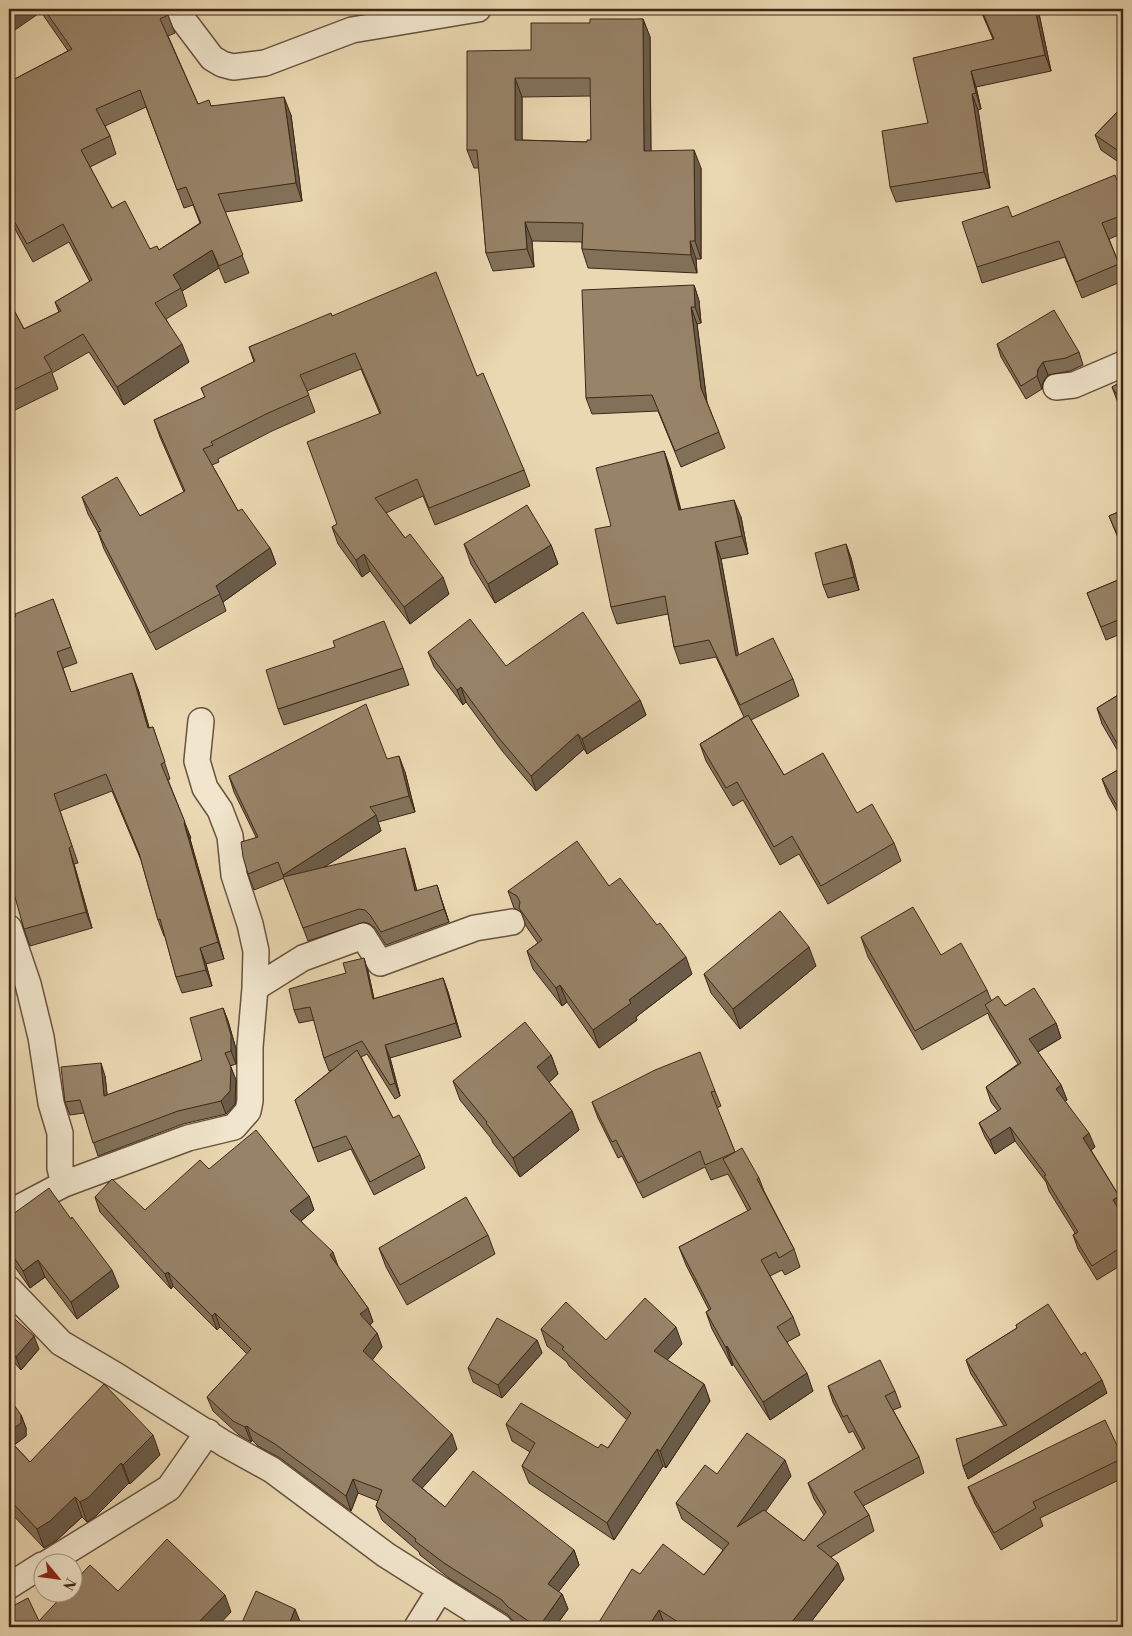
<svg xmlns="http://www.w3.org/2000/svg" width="1132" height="1636" viewBox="0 0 1132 1636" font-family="'Libre Bodoni',serif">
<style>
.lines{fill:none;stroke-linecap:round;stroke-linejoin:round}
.minor-casing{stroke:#68533e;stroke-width:28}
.minor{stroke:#f1e6cd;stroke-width:25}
.wall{fill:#827159;stroke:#3d2717;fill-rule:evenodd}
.shaded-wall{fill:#6a5c49;stroke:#3d2717}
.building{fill:#978368;stroke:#3d2717;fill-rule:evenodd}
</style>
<rect width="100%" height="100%" fill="#ead8b2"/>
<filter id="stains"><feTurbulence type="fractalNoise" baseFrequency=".004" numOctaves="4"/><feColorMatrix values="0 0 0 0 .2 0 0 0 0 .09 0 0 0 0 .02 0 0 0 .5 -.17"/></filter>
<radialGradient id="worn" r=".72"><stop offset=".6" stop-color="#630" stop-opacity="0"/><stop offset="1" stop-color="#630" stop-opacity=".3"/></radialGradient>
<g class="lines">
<g class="minor-casing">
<path id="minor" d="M178 9 181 17 212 58 222 64 233 67 265 63 352 30 478 9
M1056 387 1074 385 1123 364
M9 928 28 984 41 1037 51 1103 60 1133V1168L64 1184 9 1213
M255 988 303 958 363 936 380 963 475 928 512 922
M64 1184 188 1138 234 1127 248 1111 250 1101V1047L255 988 256 951 250 924 234 875 230 836 220 810 205 788 197 761 201 721
M9 1289 61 1343 117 1376 225 1444 272 1470 386 1555 500 1627
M46 1564 169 1488 208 1432
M9 1586 42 1565
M417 1627 440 1590"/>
</g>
<use href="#minor" class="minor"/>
</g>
<path class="wall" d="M9 9H164L168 15 175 33 168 36 198 104 211 106 291 115 302 201 225 212 249 273 225 283 219 268 182 291 187 306 166 319 189 362 124 405 89 352 52 373 58 389 9 413V301L24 329 59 312 55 302 90 282 69 242 33 262 9 218V82L68 51 41 12ZM146 107 184 208 193 205 200 223 159 250 150 249 112 208 90 167 116 154 110 136 105 126Z
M273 9H285L274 13Z
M980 9H1038L1051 71 976 87 981 109 978 110 990 188 896 202 890 187 928 123 993 39Z
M643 19 650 37 651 151 701 168V259H696L697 273 588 268 582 249V242L532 241 534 267 493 271 486 253 479 168H474L467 150 531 50 590 23ZM591 96V140L587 142 522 140V97Z
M1123 106V165L1101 150 1095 135Z
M1123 195V233L1109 239 1123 274V281L1082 298 1065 257 982 283 977 267 1012 217Z
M694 285 699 301 701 323 697 324 707 402 725 448 681 467 658 411 592 414 586 398Z
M332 316 477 376 524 470 530 486 435 525 423 496 386 513 405 538 449 594 410 624 370 571 362 577 338 544 332 527 337 524 380 414 361 369 307 391 315 412 272 431 218 459 219 462 212 465 238 511 270 548 276 564 223 602 226 611 156 650 104 549 98 532 88 514 82 497 140 516 184 492 160 437 154 420 205 397 201 388 254 362 249 347Z
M997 344 1079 352 1083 365 1070 371 1048 375 1043 382 1042 389 1026 399 1001 357Z
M1123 381V411L1118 403 1112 387Z
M664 451 670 468 681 510 741 517 748 554 721 559 738 655 793 679 799 696 751 720 784 775 857 813 894 843 901 861 828 904 799 854 780 865 743 800 733 806 706 761 700 744 744 717 716 657 680 664 674 647 668 614 617 624 611 607V526Z
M1123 510V550L1109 516Z
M464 544 551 545 558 564 495 603 471 564Z
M846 544 851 558 859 590 828 598 823 585Z
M1123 578V633L1106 640 1087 593Z
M53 599 77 663 63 668 71 692 138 689 149 728 153 727 170 779 168 780 191 838 190 839 224 959 206 964 212 986 182 993 176 977 165 936H164L158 920 141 860 112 791 60 811 78 863 74 864 92 928 30 946 24 929 11 876Z
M428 652 506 666 640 700 646 715 587 754 584 749 536 791 503 752 466 702 463 705 434 667Z
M403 668 409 685 284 725 278 709Z
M1123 692V760L1102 724 1097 708Z
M387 759 405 772 415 812 378 822 381 831 324 867 409 861 417 891 441 898 449 922 386 945 375 928 370 924 364 922 308 941 284 878 254 890 248 874 256 837 234 792 229 776Z
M1123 767V822L1108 795 1102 779Z
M609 886 692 974 636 1017 637 1020 599 1048 567 1002 562 1006 533 969 527 951 538 943 526 926 521 912 514 908 508 891Z
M861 937 941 955 987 990 991 1000 1056 1023 1061 1038 1038 1052 1061 1085 1067 1100 1065 1101 1095 1147 1091 1150 1119 1196 1123 1207V1211L1121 1213 1123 1216V1264L1097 1280 1078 1249 1073 1235 1075 1233 1049 1191 1046 1182 1015 1141 995 1154 985 1137 979 1123 998 1111 991 1102 986 1087 1018 1064 990 1019 988 1013 922 1050 868 957Z
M816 966 740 1029 711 993 704 974Z
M368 971 374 999 443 978 448 992 461 1037 390 1058 400 1096 395 1099 367 1054 361 1057 393 1118 420 1155 425 1168 374 1195 351 1149 318 1162 295 1100 332 1070 329 1071 324 1058 314 1020 299 1023 294 1010Z
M223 1008 228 1021 236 1049V1064L230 1066 236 1080 235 1104 226 1114 183 1124 98 1156 84 1113 70 1115 65 1102 105 1076 107 1095 202 1060Z
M551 1055 558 1074 549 1082 572 1111 579 1130 520 1177 493 1143 491 1138 460 1100 453 1081Z
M715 1091 721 1106 717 1108 735 1152 759 1178 764 1191 794 1249 800 1267 785 1275 782 1270 770 1276 793 1317 800 1335 787 1342 813 1391 770 1420 733 1364 732 1366 712 1329 706 1312 709 1310 686 1265 679 1247 748 1211 728 1174 711 1180 705 1167 643 1198 622 1156 618 1158 598 1118 592 1102Z
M209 1169 309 1196 314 1210 301 1221 337 1265 368 1308 373 1322 370 1325 377 1333 382 1347 372 1360 457 1449 422 1488 445 1507 574 1550 579 1565 558 1592 562 1594 568 1609 555 1627H522L513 1621 508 1615 449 1578 420 1555 419 1552 382 1520 376 1506 378 1501 358 1493 351 1511 280 1458 258 1446 252 1440 251 1442 239 1435 213 1411 207 1397 247 1354 220 1327 217 1330 173 1286 171 1289 100 1212 95 1197 145 1210Z
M9 1217 119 1287 77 1319 45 1277 30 1288 9 1259Z
M488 1235 495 1254 407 1305 386 1267 379 1248Z
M9 1314 39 1349 21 1370 9 1357Z
M1016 1325 1107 1393 968 1479 963 1466 1004 1426 971 1374 966 1360 1017 1328Z
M541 1329 606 1340 682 1344 667 1360 704 1384 710 1401 666 1468 663 1466 614 1540 529 1483 522 1466 530 1452 512 1441 506 1424 598 1448H608L627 1420 569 1366 567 1362 547 1346Z
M537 1340 542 1353 502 1398 473 1382 468 1368Z
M828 1386 895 1391 901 1407 893 1410 919 1457 924 1473 863 1506 869 1515 874 1531 831 1557 844 1579 807 1627H667L665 1626 640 1574 704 1575 723 1550 682 1519 676 1503 717 1474 791 1476 765 1511 804 1541 824 1515 814 1499 808 1483 863 1450 853 1431 849 1433 833 1402Z
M9 1402 21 1415 26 1428V1436L14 1445 30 1462 160 1455 130 1484 129 1483 96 1516 87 1522 82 1517 57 1540 44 1548 9 1511Z
M1123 1457V1478L1040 1518 1043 1526 1001 1550 975 1504 968 1487Z"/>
<path class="shaded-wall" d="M14 9H40L41 12 9 34V12Z
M1035 9H1038L1051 71 1045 55Z
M643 19 650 37 651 169 644 151Z
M971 71 976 87 981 109 976 93Z
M515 78 522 97V159L515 140Z
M972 94 978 110 990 188 984 172Z
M284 97 291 115 302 201 296 183Z
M694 150 701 168V259L695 241Z
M525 222 532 241 534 267 527 249Z
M690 241 696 259 697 273 691 255Z
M212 250 219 268 182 291 173 275Z
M694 285 699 301 701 323 695 307Z
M691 307 697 324 707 404 701 388Z
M182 344 189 362 124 405 117 387Z
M1043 362 1048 375 1043 382 1042 389 1037 376 1038 369Z
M664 451 670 468 685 528 679 510Z
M734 500 741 517 748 554 742 536Z
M715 542 721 559 742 674 736 656Z
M846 544 851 558 859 590 854 577Z
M551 545 558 564 495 603 488 584Z
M270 548 276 564 223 602 216 586Z
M364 554 370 571 362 577 356 560Z
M443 577 449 594 410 624 404 607Z
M132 673 138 689 154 744 148 728Z
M461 687 466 702 463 705 457 690Z
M640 700 646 715 587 754 582 739Z
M578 734 584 749 536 791 531 776Z
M399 756 405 772 415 812 409 796Z
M376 815 381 831 288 890 283 875Z
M184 823 190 839 224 959 218 942Z
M69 848 74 864 92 928 86 912Z
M405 848 409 861 420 905 415 891Z
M437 885 441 898 449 922 444 909Z
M809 947 816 966 740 1029 733 1009Z
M200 948 206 964 212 986 206 970Z
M686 957 692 974 636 1017 637 1020 599 1048 593 1030 629 1000Z
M364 958 368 971 377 1013 373 999Z
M443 978 448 992 461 1037 456 1023Z
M560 985 567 1002 562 1006 556 988Z
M223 1008 228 1021 236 1049V1064L231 1051Z
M1056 1023 1061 1038 1034 1054 1029 1039Z
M385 1045 390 1058 400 1096 395 1083Z
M551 1055 558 1074 544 1087 537 1067Z
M101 1063 105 1076 109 1110 104 1096Z
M231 1067 236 1080 235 1104 226 1114 221 1101Z
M1061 1085 1067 1100 1061 1104 1056 1089Z
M572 1111 579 1130 520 1177 513 1158Z
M1010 1127 1015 1141 995 1154 990 1140Z
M1089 1133 1095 1147 1088 1152 1083 1138Z
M309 1196 314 1210 295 1226 290 1211Z
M1119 1196 1123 1207V1211L1118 1214 1113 1200Z
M333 1252 338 1266 330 1255Z
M38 1260 45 1277 30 1288 23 1271Z
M112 1270 119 1287 77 1319 71 1302Z
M168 1272 173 1286 171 1289 165 1274Z
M368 1308 373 1322 365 1328 360 1314Z
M215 1313 220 1327 217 1330 212 1316Z
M676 1327 682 1344 660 1368 654 1351Z
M377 1333 382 1347 368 1366 363 1351Z
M34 1336 39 1349 21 1370 16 1357Z
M537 1340 542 1353 502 1398 498 1385Z
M727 1346 733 1364 732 1366 726 1348Z
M807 1373 813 1391 770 1420 763 1402Z
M1102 1380 1107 1393 968 1479 963 1466Z
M704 1384 710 1401 666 1468 660 1451Z
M21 1415 26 1428V1436L13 1446 9 1432Z
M247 1426 252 1440 251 1442 245 1427Z
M452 1434 457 1449 417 1494 412 1480Z
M153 1435 160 1455 130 1484 123 1465Z
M657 1449 663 1466 614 1540 607 1523Z
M785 1460 791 1476 743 1543 737 1527Z
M121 1463 129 1483 96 1516 87 1522 80 1502Z
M353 1479 358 1493 351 1511 346 1496Z
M75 1497 82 1517 57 1540 44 1548 37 1529Z
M574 1550 579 1565 553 1599 548 1584Z
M838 1563 844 1579 807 1627H788Z
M562 1594 568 1609 555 1627H539Z
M225 1595 231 1612 217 1627H194Z
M295 1609 302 1626 301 1627H288Z
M659 1610 665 1626 664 1627H648Z"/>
<path class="building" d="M9 9H14L9 12Z
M44 9H164L168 15 160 19 198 104 209 100 211 106 284 97 296 183 218 194 243 255 219 266 212 250 173 275 181 288 155 303 182 344 117 387 83 334 44 357 52 371 9 392V301L24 329 61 311 55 302 92 280 63 224 27 244 9 212V82L72 49ZM140 90 177 190 186 187 201 223 159 250 157 246 150 249 125 201 112 208 81 150 110 136 96 109Z
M981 9H1035L1045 55 971 71 976 93 972 94 984 172 890 187 882 131 928 123 913 58 994 39Z
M590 19H643L644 151 694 150 695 241H690L691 255 582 249 583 223 525 222 527 249 486 253 477 150H467V51L531 50V23H590ZM515 78H590L591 140H587V142L515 140Z
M1123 106V151L1120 152 1095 135Z
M1115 175 1123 195V215L1102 223 1119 264 1076 282 1059 241 977 267 962 222 1008 206 1012 217Z
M436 272 477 376 483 373 524 470 429 508 417 479 375 498 405 538 410 534 443 577 404 607 364 554 356 560 332 527 337 524 307 442 381 413 355 353 300 375 309 395 266 414 211 442 213 445 203 449 238 511 242 509 270 548 216 586 220 594 150 633 98 532 101 531 82 497 117 477 140 516 185 491 154 420 205 397 201 388 255 361 249 347 331 313 332 316Z
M694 285 695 307H691L701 388 719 432 675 451 652 395 586 398 582 290Z
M1054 310 1079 352 1066 358 1043 362 1038 369 1037 376 1021 386 997 344Z
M1123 381V404L1112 387Z
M664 451 679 510 734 500 742 536 715 542 736 656 773 638 793 679 740 705 709 640 674 647 665 596 611 607 595 529 611 526 596 468Z
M527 505 551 545 488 584 464 544Z
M1123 510V548L1109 516Z
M846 544 854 577 823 585 815 553Z
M1123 578V618L1101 627 1087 593Z
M53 599 71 647 57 652 71 692 132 673 148 728 153 727 165 762 161 764 185 822 184 823 218 942 200 948 206 970 176 977 160 919 158 920 139 853 106 774 54 794 72 846 69 848 86 912 24 929 9 876H11L9 868V619L16 616 15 614Z
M583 612 640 700 582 739 578 734 531 776 498 737 461 687 457 690 428 652 470 619 506 666Z
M384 621 403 668 278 709 266 670 335 647 333 641Z
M1123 692V754L1097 708Z
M366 704 387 759 399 756 409 796 370 807 376 815 283 875 278 862 248 874 243 857 241 842 258 837 229 776Z
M748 715 784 775 823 753 857 813 872 804 894 843 821 886 792 836 774 847 737 782 726 788 700 744Z
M1123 767V814L1122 815 1102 779Z
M577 841 609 886 620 878 657 925 660 923 686 957 629 1000 631 1003 593 1030 560 985 556 988 527 951 542 940 519 908 520 902 517 896 508 891Z
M405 848 415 891 437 885 444 909 381 932 370 915 365 910 359 909 303 928 283 877Z
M913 907 941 955 961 943 987 990 915 1031 861 937Z
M780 911 809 947 733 1009 704 974Z
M364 958 373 999 443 978 456 1023 385 1045 395 1083 390 1085 362 1041 324 1058 310 1007 294 1010 289 989 346 973 343 963Z
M1034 988 1056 1023 1029 1039 1061 1085 1056 1089 1089 1133 1083 1138 1119 1196 1113 1200 1123 1216V1246L1092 1266 1073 1235 1078 1232 1044 1176 1046 1175 1010 1127 990 1140 979 1123 1001 1109 986 1087 1021 1063 985 1005 998 996 1005 1006Z
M223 1008 231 1035V1051L225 1053 231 1067 230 1091 221 1101 178 1111 93 1143 80 1100 65 1102 61 1067 101 1063 104 1096 202 1060 190 1018Z
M525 1022 551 1055 537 1067 572 1111 513 1158 486 1123 487 1122 453 1081Z
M357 1050 393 1118 399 1115 420 1155 370 1182 346 1136 313 1148 295 1100Z
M700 1052 715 1091 711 1092 735 1152 705 1165 700 1151 638 1183 616 1140 612 1142 592 1102 655 1070Z
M256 1130 309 1196 290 1211 333 1252 330 1255 368 1308 360 1314 377 1333 363 1351 452 1434 412 1480 445 1507 473 1471 574 1550 548 1584 562 1594 539 1627H537L508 1607 502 1600 444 1563 415 1541 416 1539 376 1506 382 1490 353 1479 346 1496 275 1444 253 1431 247 1426 245 1427 233 1421 207 1397 251 1349 215 1313 212 1316 168 1272 165 1274 95 1197 112 1179 145 1210 200 1160 209 1169Z
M742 1148 759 1178 757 1179 794 1249 779 1258 776 1252 761 1260 793 1317 777 1327 807 1373 763 1402 727 1346 726 1348 706 1312 711 1309 679 1247 751 1209 723 1159Z
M49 1188 71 1219 72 1217 112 1270 71 1302 38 1260 23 1271 9 1250V1217Z
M466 1197 488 1235 400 1285 379 1248Z
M645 1298 676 1327 654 1351 704 1384 660 1451 657 1449 607 1523 522 1466 535 1443 506 1424 521 1403 598 1448 601 1444 608 1448 631 1413 562 1349 564 1347 541 1329 566 1302 606 1340Z
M1048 1304 1081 1355 1085 1352 1102 1380 963 1466 956 1439 1007 1425 966 1360 1017 1328 1016 1325Z
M9 1314 34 1336 16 1357 9 1349Z
M497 1318 537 1340 498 1385 468 1368Z
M880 1360 895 1391 885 1396 919 1457 854 1492 869 1515 817 1546 838 1563 788 1627H686L659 1610 648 1627H596L632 1569 640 1574 663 1544 704 1575 729 1543 676 1503 705 1465 717 1474 747 1433 785 1460 737 1527 764 1510 804 1541 826 1512 808 1483 865 1448 847 1415 843 1417 828 1386Z
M104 1384 153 1435 123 1465 121 1463 89 1497 80 1502 75 1497 50 1521 37 1529 9 1499V1440L30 1462Z
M9 1402H12L21 1415V1423L9 1432Z
M1105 1420 1123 1458 1033 1502 1036 1508 994 1533 968 1487Z
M167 1539 225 1595 194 1627H9V1608L28 1598 39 1621 64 1594H72V1584L90 1565 118 1591Z
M256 1591 295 1609 288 1627H240Z
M913 1623 927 1627H912Z"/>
<rect width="1132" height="1636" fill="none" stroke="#ead8b2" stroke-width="30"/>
<rect x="10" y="10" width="1112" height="1616" fill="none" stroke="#3d2717" stroke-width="2.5"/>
<rect x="15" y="15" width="1102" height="1606" fill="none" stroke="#3d2717"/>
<g transform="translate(58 1578) rotate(119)"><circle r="24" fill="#f1e6cd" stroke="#a99a84"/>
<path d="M0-4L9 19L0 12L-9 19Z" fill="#8f2418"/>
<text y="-8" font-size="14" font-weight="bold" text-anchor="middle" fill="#3d2717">N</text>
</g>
<rect width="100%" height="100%" filter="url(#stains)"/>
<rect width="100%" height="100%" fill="url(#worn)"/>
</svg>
